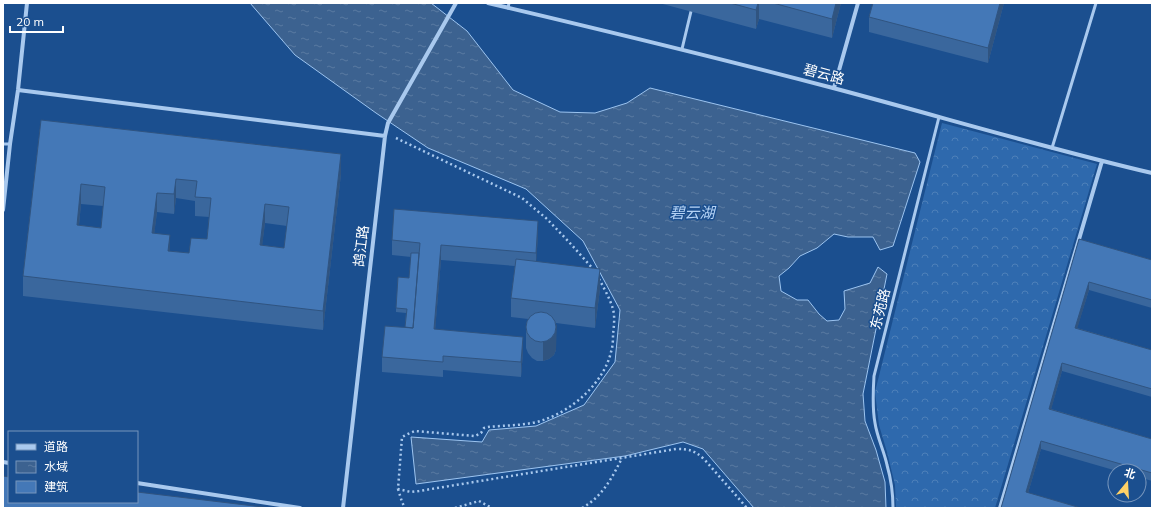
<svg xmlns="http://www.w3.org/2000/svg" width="1155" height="511" viewBox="0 0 1155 511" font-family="Mulish,'Noto Sans SC',sans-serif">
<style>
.forest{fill:url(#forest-crowns)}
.water{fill:url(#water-ripples);stroke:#9cc4f0}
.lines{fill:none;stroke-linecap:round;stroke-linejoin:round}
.path{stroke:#a9c9ee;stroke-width:2.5;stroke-dasharray:2 3;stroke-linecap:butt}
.lane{stroke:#a9c9ee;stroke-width:3}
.street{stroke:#a9c9ee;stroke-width:4}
.wall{fill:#3a679d;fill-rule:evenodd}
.shaded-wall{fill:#305480}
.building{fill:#4478b7;stroke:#305480;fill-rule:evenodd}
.labels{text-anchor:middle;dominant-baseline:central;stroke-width:3;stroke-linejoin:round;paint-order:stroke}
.street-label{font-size:14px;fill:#fff;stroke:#1b4f8f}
.water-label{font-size:15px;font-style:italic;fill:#b5d3f5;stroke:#1b4f8f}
</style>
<defs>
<pattern id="forest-crowns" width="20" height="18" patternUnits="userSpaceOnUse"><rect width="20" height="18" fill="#2e69ad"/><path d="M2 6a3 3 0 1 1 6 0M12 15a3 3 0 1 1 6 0" fill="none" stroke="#4d80b9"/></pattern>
<pattern id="water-ripples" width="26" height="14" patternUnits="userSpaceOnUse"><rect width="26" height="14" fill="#3c6290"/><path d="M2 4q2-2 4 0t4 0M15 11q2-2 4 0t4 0" fill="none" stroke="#597aa1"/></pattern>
</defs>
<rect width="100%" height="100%" fill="#1b4f8f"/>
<path class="forest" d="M942 123 1097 164 995 508H896L895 485 887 452 879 425 875 392Z"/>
<path class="water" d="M250 3H431L467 31 513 90 560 112 595 113 627 103 650 88 915 153 920 162 893 246 880 250 873 237H848L834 234 817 248 800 256 789 268 779 276 781 291 797 300H808L819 314 827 321 839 320 845 309 844 291 870 283 878 267 887 274 863 394 865 421 876 450 885 482 886 508H754L703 449 683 442 625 456 416 484 411 437 482 442 489 430 536 426 584 405 615 362 620 310 583 241 526 189 428 148 376 113 295 55Z"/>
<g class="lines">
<path class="path" d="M396 138 522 198 547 219 569 242 595 271
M599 279C604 288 610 299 613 309 615 317 614 326 613 334 613 339 613 346 611 352 604 382 574 409 546 419 529 426 506 425 488 427L484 428 481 433 475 436 415 431 410 433 402 437 398 489 411 492 419 491 676 449C689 449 694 450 704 459L747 508
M398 489 402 502 405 508
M455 508 479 501 492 508
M582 508C602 497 612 478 622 458"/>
<path class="lane" d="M508 8 509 3
M682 49 693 3
M3 144H10
M1052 148 1096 3
M893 508C893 493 891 479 887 465 884 451 877 437 875 423 872 407 873 392 874 376L939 117"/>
<path class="street" d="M488 3C603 30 718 58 833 88 939 116 1045 148 1152 173
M834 88 858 3
M18 90 385 136
M3 210 10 144 18 90 27 3
M3 462 9 463
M137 483 300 508
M343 508 385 136 388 123 456 3
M1000 508 1102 161"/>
</g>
<path class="wall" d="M659 3H841L832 38 759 19 756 29Z
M873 3H1004L988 63 869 32V17Z
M41 120 341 174 323 330 23 296V276ZM176 198 195 201V216L209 217 207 239 189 253 170 251 154 234 157 212 174 214ZM81 204 103 206 101 228 79 225ZM265 223 287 226 284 248 262 245Z
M538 236 536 261 600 289 595 328 556 323V350L554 355 549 359 543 361H537L532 358 528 353 526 348V329L528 319 511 317V298L515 266 441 260 435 330 523 352 521 377 443 370V377L382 372V357L405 327 406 313 396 312V308L409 278 411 257 392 255V240Z
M1079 239 1152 260V308L1089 290 1077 328 1152 350V397L1062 371 1051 409 1152 439V481L1139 477V471H1117L1041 449 1028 493 1001 508Z"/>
<path class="shaded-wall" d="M758 3H759V19L756 29V10Z
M836 3H841L832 38V19Z
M1000 3H1004L988 63V48Z
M341 154V174L323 330V311Z
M176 179V198L174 214V194Z
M81 184V204L77 245V225Z
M157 193V212L152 253V233Z
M265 204V223L260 264V245Z
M538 221V236L536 268V253Z
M170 235V255L168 251Z
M441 245V260L434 344V329Z
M600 269V289L595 328V308Z
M1089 282V290L1075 336V328Z
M557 324 556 350 554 355 549 359 543 361V342Z
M523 337V352L521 377V362Z
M1062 363V371L1049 417V409Z
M1041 441V449L1026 500V492Z"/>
<path class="building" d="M730 3H758L756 10Z
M773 3H836L832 19Z
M873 3H1000L988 48 869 17Z
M41 120 341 154 323 311 23 276ZM176 179 197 181 195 197 211 198 207 239 191 238 189 253 168 251 170 235 152 233 157 193 174 194ZM81 184 105 187 101 228 77 225ZM265 204 289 207 284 248 260 245Z
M394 209 538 221 536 253 441 245 434 329 523 337 521 362 443 356V362L382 357 385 326 413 328 420 243 392 240Z
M1079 239 1152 260V300L1089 282 1075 328 1152 350V389L1062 363 1049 409 1152 439V473L1041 441 1026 492 1081 508H1001Z
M411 253H419L413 328 405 327 407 309 396 308 398 277 409 278Z
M516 259 600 269 595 308 511 298Z
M526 327a15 15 0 1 1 30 0a15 15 0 1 1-30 0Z
M3 476 9 477V502H137V492L271 508H3Z"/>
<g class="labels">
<g class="street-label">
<text transform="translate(824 74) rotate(15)">碧云路</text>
<text transform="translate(361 246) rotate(-83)">鸪江路</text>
<text transform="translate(880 309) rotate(-76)">东苑路</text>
</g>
<g class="water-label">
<text x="692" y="212">碧云湖</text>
</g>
</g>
<rect width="1155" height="511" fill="none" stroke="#ffffff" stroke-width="8"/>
<rect x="8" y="431" width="130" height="72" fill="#1b4f8f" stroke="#7695bc"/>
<rect x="16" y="444" width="20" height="6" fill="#a9c9ee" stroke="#7695bc"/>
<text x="44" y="451" font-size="12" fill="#ffffff">道路</text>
<rect x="16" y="461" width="20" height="12" fill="url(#water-ripples)" stroke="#7695bc"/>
<text x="44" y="471" font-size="12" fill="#ffffff">水域</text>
<rect x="16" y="481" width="20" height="12" fill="#4478b7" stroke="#7695bc"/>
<text x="44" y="491" font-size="12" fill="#ffffff">建筑</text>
<g transform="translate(1127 483) rotate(18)"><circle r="19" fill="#1b4f8f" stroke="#7695bc"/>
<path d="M0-3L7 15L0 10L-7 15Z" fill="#ffd166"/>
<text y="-6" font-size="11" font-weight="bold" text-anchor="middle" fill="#ffffff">北</text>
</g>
<path d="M10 26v6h53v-6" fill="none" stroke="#ffffff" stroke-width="2"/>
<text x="16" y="26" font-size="12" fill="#ffffff" stroke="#1b4f8f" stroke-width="3" paint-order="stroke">20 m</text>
</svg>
